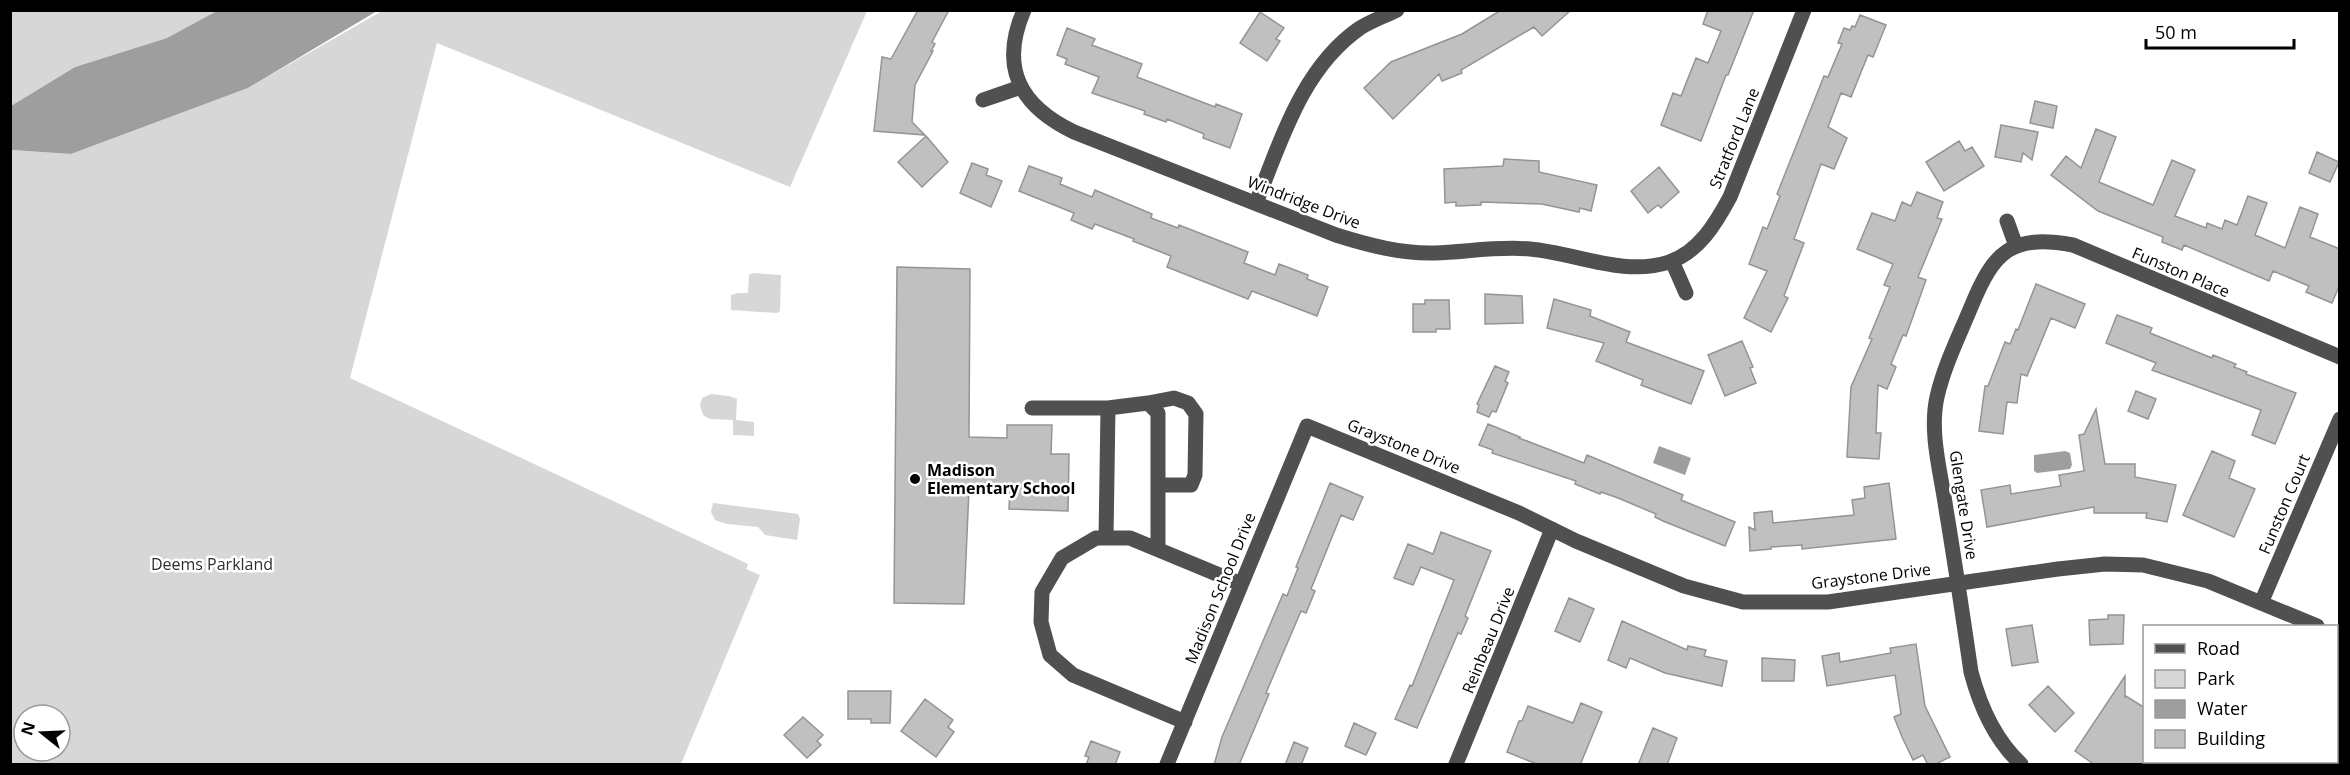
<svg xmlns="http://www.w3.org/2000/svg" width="2350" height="775" viewBox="0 0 2350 775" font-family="'Open Sans',sans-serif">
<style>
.green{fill:#d7d7d7;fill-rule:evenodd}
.water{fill:#9e9e9e}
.building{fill:#c0c0c0;stroke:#949494;stroke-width:1.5}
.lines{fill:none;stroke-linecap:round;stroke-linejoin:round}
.minor{stroke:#505050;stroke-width:15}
.poi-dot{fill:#000;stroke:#fff;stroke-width:2}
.labels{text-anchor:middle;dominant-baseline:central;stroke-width:5;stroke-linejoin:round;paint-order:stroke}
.street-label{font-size:16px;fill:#000;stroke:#fff}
.poi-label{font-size:16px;font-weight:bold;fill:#000;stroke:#fff;text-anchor:start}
.park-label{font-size:16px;fill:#2e2e2e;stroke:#fff}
</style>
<rect width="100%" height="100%" fill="#fff"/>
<path class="green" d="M11 11H219L167 38 75 67 11 106Z
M382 11H867L790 187 437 43 350 378 748 564 746 569 760 575 681 764H11L10 150 71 154 248 88ZM24 715H60V751H24Z
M753 273 781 275 780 311 777 313 731 310V295L738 293H748L749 275Z
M711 394 729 396 737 399 736 420 754 422V436L733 435V420L710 419 703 415 700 405 702 398Z
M713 503 798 514 800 519 797 540 765 535 758 527 727 524 715 520 711 512Z"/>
<path class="water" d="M219 10 377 11 248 88 71 154 11 150V106L75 67 167 38Z
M1659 446 1691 458 1685 475 1653 463Z
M2065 451 2070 453 2072 465 2070 469 2037 473 2034 471V455Z"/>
<path class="building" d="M918 10H949L932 42 935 44 931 51H933L915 85 912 122 925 135 874 131 882 57 891 59Z
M1501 10H1571L1542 36 1534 27 1461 70 1462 73 1442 81 1439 74 1393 119 1364 88 1391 62 1462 34Z
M1708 10H1754L1728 75H1726L1701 141 1661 125 1673 93 1681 96 1696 58 1708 63 1721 31 1703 24Z
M1260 12 1284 28 1276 39 1280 41 1267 61 1240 43Z
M1860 15 1886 25 1873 57 1868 55 1851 97 1841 93 1828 127 1847 138 1834 169 1821 164 1794 239 1804 243 1784 296 1788 298 1771 332 1744 318 1767 271 1749 264 1763 227 1767 229 1780 196 1777 194 1824 76 1828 77 1842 44 1838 43 1844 28 1850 30 1852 26 1855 27Z
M1067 28 1095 39 1092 45 1142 64 1137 77 1215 107 1216 104 1242 114 1230 148 1203 138 1204 134 1167 119 1166 122 1144 114 1145 111 1092 93 1099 77 1065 64 1067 59 1057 55Z
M2035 101 2057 106 2053 128 2030 123Z
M2001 125 2038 132 2032 160 2023 153 2021 162 1995 157Z
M2096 129 2116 137 2099 182 2153 205 2172 160 2195 170 2175 216 2206 228 2207 223 2222 229 2225 220 2237 225 2248 196 2267 203 2255 235 2285 248 2300 207 2318 214 2310 237 2340 249V284L2332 303 2306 292 2309 286 2273 271 2269 281 2184 245 2182 250 2162 242 2163 237 2098 211 2051 175 2066 156 2081 168Z
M926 136 948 162 922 187 898 162Z
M1959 141 1965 151 1972 147 1984 166 1944 191 1926 162Z
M2317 152 2339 162 2330 182 2309 173Z
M1504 159 1539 161V172L1597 185 1591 211 1580 208 1579 212 1542 204 1481 202V205L1456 206V202L1445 203 1444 169 1503 166Z
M972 163 988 169 986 175 1002 181 991 207 960 193Z
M1029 166 1062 178 1060 184 1092 197 1095 190 1152 214 1151 218 1178 228 1179 225 1248 252 1244 263 1275 275 1279 264 1308 275 1307 279 1328 287 1317 316 1252 291 1248 299 1167 267 1171 256 1133 241 1134 239 1095 224 1092 229 1071 220 1074 213 1019 191Z
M1659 167 1679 192 1661 208 1658 205 1648 213 1631 191Z
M1917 192 1943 202 1937 218 1942 219 1918 277 1926 280 1906 336 1903 335 1891 364 1896 367 1887 389 1878 385 1876 433H1881L1879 459 1847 457 1851 387 1872 339 1869 338 1890 287 1884 285 1893 264 1857 249 1872 213 1895 221 1902 202 1911 206Z
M897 267 970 269 969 437 1007 438V425H1052L1051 454H1069L1068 511 1009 509 1010 489H969L964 604 894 603Z
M2036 284 2085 304 2075 328 2051 318 2027 376 2021 374 2017 403 2007 402 2003 434 1979 431 1985 386H1988L2005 342 2010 344 2016 329 2018 330Z
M1485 294 1522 296 1523 323 1485 324Z
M1554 299 1591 310 1590 316 1630 332 1626 342 1704 371 1691 404 1641 385 1643 380 1596 361 1604 343 1547 328Z
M1425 300H1449L1450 329H1436V332H1413V304H1425Z
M2117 315 2152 328 2150 333 2212 358 2213 355 2236 364 2234 367 2247 372 2246 374 2296 393 2275 444 2252 435 2261 410 2152 370 2156 363 2106 343Z
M1742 341 1753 367 1750 368 1756 383 1725 396 1708 355Z
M1495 366 1509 372 1505 381 1508 383 1496 412 1492 411 1489 417 1477 412 1479 405 1477 404Z
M2136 391 2156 399 2148 419 2128 411Z
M2096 409 2105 464H2135V477L2176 485 2167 522 2146 518 2147 513H2094V507L1987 527 1981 490 2010 485 2011 494 2061 486 2059 475 2084 471 2079 435 2084 434Z
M1488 424 1520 437 1519 438 1584 463 1587 455 1683 495 1681 500 1735 522 1725 546 1663 521 1655 517 1656 514 1618 498 1601 492 1600 494 1575 484 1576 481 1492 453 1493 450 1479 445Z
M2212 451 2235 461 2229 478 2255 489 2234 537 2183 515Z
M1330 483 1363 497 1353 520 1341 515 1311 589 1315 591 1306 613 1301 611 1266 693 1269 694 1239 765H1214L1222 737 1283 594 1287 596 1298 568 1296 567Z
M1889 483 1896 539 1802 549V545L1771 547V549L1750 551 1749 527 1755 530 1754 513 1772 511 1773 523 1854 515 1852 500 1865 498 1864 487Z
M1441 532 1491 551 1465 616 1468 618 1461 634 1458 633 1417 728 1395 719 1410 685 1412 686 1454 580 1421 567 1413 585 1394 578 1408 544 1433 554Z
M1569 598 1594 609 1580 642 1555 631Z
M2108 615H2124L2123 644 2090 645 2089 620 2108 619Z
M1622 621 1687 650 1688 646 1706 650 1704 656 1727 661 1722 686 1665 673 1630 658 1626 668 1608 660Z
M2032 625 2038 662 2012 666 2006 629Z
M1916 644 1925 706 1950 757 1934 765H1928L1923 755 1913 760 1902 737 1894 717 1901 714 1895 675 1827 686 1822 656 1839 653 1840 662 1891 653 1890 648Z
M1762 658 1795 660 1794 681H1762Z
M2125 676V698L2126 696 2145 708V765H2095L2075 751Z
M2048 686 2074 713 2055 732 2029 705Z
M848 691H891L890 723H871V719H848Z
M925 699 953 720 948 727 954 732 936 757 901 731Z
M1581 703 1602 712 1580 765H1539L1507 752 1519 721H1522L1528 706 1573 723Z
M803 717 823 735 817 741 821 745 807 758 784 735Z
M1354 723 1376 733 1366 755 1345 746Z
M1653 728 1677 738 1667 765H1638Z
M1091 741 1120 752 1115 765H1086L1089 757 1085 756Z
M1294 742 1308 748 1301 765H1285Z"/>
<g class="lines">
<path class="minor" d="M1024 10C999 68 1020 106 1074 132L1336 235C1368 245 1401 254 1435 253 1466 252 1498 246 1530 249 1576 253 1624 277 1669 262 1699 252 1716 223 1730 197L1804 10
M983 100 1021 87
M1256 203C1281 141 1302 68 1360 28 1371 21 1385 16 1397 10
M2007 221 2016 246
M1672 261 1686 293
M1148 403 1174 398 1188 403 1196 414 1195 475 1191 485H1158
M1032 408H1108L1106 538
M1108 408 1148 403 1158 413V549
M2261 603 2340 419
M2336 635 2340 636
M1185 722 1073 675 1050 655 1041 622 1042 592 1062 558 1096 538H1130L1241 584
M1167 764 1307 426 1519 513 1576 541 1684 586 1743 602H1828L2058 569 2105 564 2143 565 2208 581 2317 626
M1456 764 1552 529
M2021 764C1995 740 1980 706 1971 672 1963 617 1955 563 1946 509 1941 473 1929 433 1937 397 1944 366 1959 336 1971 307 1994 251 2011 234 2073 245L2340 357"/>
</g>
<circle class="poi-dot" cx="915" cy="479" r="6"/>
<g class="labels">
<g class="street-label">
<text transform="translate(1734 138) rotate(-68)">Stratford Lane</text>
<text transform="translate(1304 202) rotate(21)">Windridge Drive</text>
<text transform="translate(2181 272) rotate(23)">Funston Place</text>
<text transform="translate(1404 446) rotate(22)">Graystone Drive</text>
<text transform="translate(2284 504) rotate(-67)">Funston Court</text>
<text transform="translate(1964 505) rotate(81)">Glengate Drive</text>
<text transform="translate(1871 576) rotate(-7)">Graystone Drive</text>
<text transform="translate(1220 588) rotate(-68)">Madison School Drive</text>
<text transform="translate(1488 640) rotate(-68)">Reinbeau Drive</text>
</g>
<g class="poi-label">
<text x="927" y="470">Madison<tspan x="927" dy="18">Elementary School</tspan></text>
</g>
<g class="park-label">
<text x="212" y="564">Deems Parkland</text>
</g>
</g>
<rect width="2350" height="775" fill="none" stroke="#000000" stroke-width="24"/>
<rect x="2143" y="625" width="195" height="138" fill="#ffffff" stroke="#999999" stroke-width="1.5"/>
<rect x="2155" y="644" width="30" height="9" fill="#505050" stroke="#999999" stroke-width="1.5"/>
<text x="2197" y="655" font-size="18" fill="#000000">Road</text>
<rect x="2155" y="670" width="30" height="18" fill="#d7d7d7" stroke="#999999" stroke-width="1.5"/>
<text x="2197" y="685" font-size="18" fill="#000000">Park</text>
<rect x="2155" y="700" width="30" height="18" fill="#9e9e9e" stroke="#999999" stroke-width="1.5"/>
<text x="2197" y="715" font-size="18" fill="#000000">Water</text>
<rect x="2155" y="730" width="30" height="18" fill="#c0c0c0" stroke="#999999" stroke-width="1.5"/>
<text x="2197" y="745" font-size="18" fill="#000000">Building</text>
<g transform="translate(42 733) rotate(288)"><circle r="28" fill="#ffffff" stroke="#999999" stroke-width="1.5"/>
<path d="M0-4.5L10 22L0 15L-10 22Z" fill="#000000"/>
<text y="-9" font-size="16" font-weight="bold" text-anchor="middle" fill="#000000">N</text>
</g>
<path d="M2146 39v9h148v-9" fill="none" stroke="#000000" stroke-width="3"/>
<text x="2155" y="39" font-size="18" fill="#000000" stroke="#ffffff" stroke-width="4.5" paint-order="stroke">50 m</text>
</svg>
